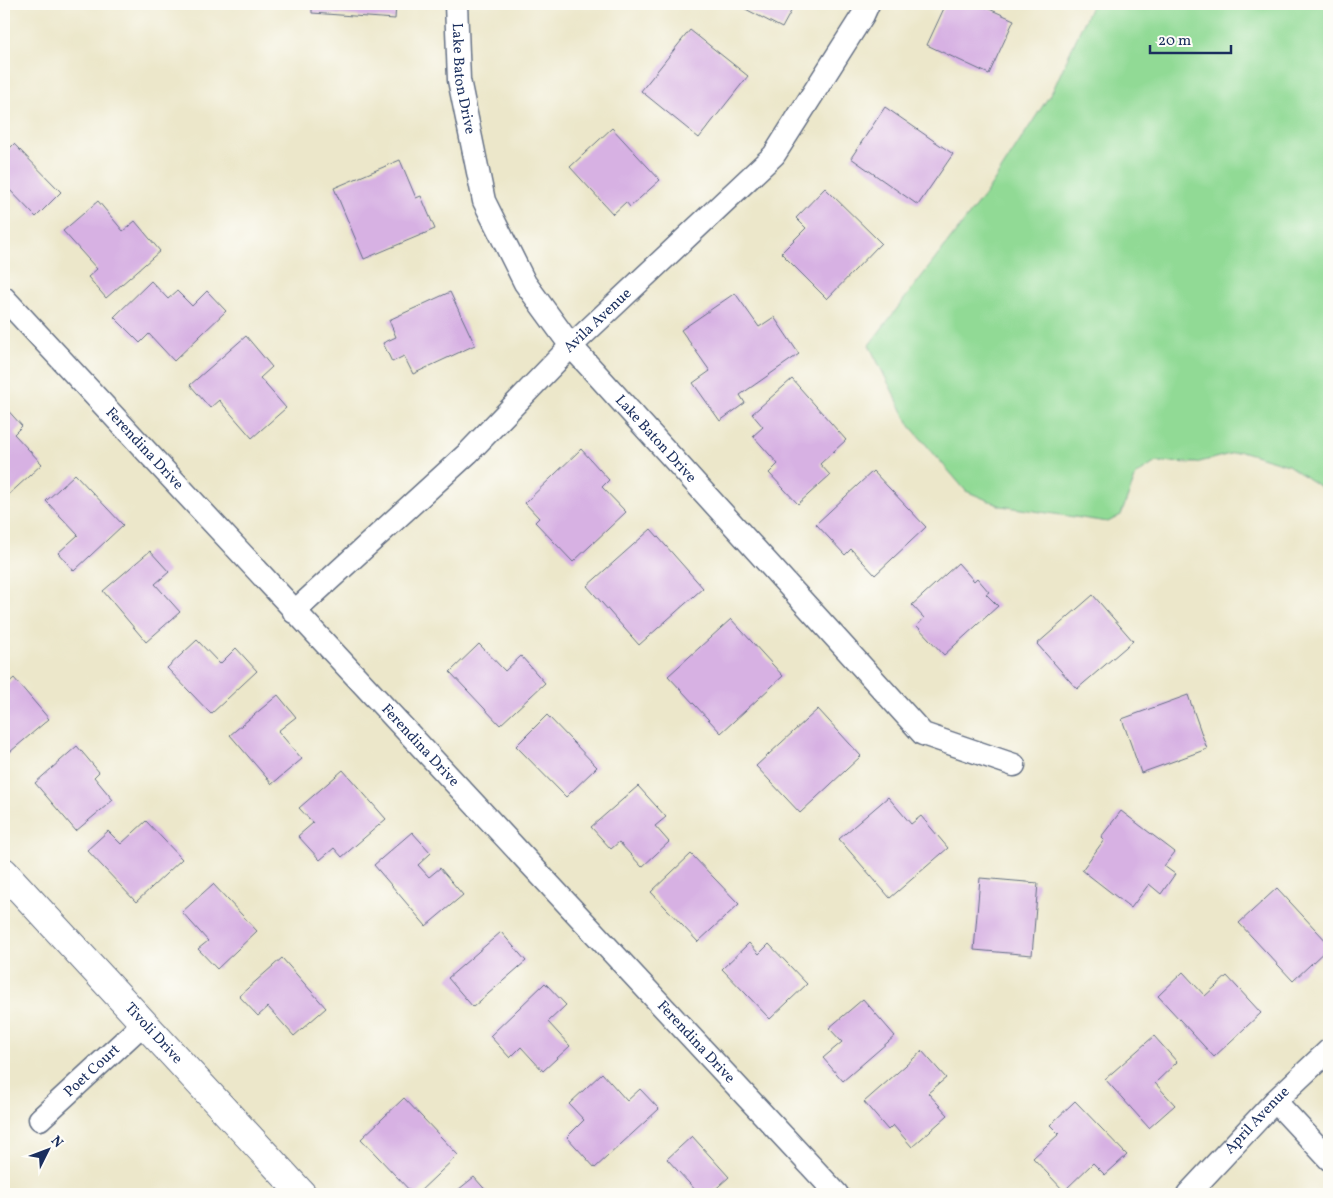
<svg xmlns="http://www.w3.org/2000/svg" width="1333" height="1198" viewBox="0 0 1333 1198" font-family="Vollkorn,serif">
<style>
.green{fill:#91da95;stroke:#56847a}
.building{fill:#d7b1e3}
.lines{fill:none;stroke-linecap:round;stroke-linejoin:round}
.street-casing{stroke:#646f84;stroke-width:25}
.secondary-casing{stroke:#646f84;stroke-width:30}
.street{stroke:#fff;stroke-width:22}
.secondary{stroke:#fff;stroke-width:28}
.labels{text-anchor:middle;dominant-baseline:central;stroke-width:4;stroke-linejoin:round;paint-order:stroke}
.street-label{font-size:15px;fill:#1b2f5e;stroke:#fdfcf7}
</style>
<rect width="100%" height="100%" fill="#fdfcf7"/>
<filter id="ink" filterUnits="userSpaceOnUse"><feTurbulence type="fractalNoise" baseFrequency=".02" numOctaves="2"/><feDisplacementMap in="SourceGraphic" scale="10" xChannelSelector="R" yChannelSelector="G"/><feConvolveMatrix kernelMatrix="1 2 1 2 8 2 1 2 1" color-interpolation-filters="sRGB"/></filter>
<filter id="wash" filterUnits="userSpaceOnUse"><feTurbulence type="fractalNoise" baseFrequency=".0096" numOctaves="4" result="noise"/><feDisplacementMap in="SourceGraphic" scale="20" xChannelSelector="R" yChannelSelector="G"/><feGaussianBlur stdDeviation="1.12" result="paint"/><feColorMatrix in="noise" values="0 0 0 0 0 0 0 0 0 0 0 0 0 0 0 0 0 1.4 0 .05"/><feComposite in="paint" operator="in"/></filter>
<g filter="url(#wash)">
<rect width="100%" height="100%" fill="#ece7ca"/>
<path class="green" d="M1092 4H1329V493L1288 465 1241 451 1196 463 1156 462 1136 475 1121 515 1108 522 1001 506 966 491 910 426 869 345 989 189 1053 90Z"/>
<g id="blocks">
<path class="building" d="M312 4H396L395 19 312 13Z
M736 4H795L782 28Z
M946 4H978L1014 20 989 74 927 45Z
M690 30 748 76 699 138 641 91Z
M885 107 953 154 918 205 851 158Z
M4 108 10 115 4 121Z
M612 128 660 180 630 207 626 202 613 214 570 167Z
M14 144 61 192 36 217 4 184V154Z
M400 160 416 198 421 196 435 229 364 259 334 188Z
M825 188 881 243 827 299 781 253 806 228 796 218Z
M98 201 123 231 135 221 160 251 106 298 88 277 97 269 63 231Z
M151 281 168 299 177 291 192 306 207 291 226 311 174 361 149 334 140 343 114 317Z
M450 292 475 345 413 374 404 356 392 362 383 343 396 337 389 320Z
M735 293 759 327 774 317 799 354 740 395 745 403 720 421 693 383 710 371 681 330Z
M246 336 272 367 260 378 286 408 252 438 219 400 210 408 190 385Z
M792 379 846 440 820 464 830 475 798 504 769 473 778 464 753 436 763 427 752 414Z
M4 406 22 426 14 434 42 464 5 498Z
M581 449 609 480 602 487 626 512 573 562 535 522 539 518 525 503Z
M873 471 926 527 875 575 851 549 845 555 816 524Z
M75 474 123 525 74 571 58 553 78 535 46 501Z
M651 529 703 588 639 645 587 586Z
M150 551 169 572 155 584 180 612 146 642 103 591Z
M958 563 974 581 977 578 989 592 986 594 998 606 944 655 917 626 924 618 912 605Z
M1093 595 1133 641 1077 689 1037 644Z
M731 619 783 676 721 733 668 676Z
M197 640 220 664 236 648 257 671 211 714 167 668Z
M479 644 505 671 521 656 545 683 500 725 450 672Z
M14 678 49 719 4 757V687Z
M278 695 296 717 278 731 302 759 272 784 230 735Z
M1188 695 1207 749 1141 773 1122 719Z
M818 709 861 756 800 813 756 766Z
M547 715 597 767 566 797 516 746Z
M77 746 99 772 94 777 113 800 76 831 35 783Z
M343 770 386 819 342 857 334 848 320 860 298 836 313 823 299 808Z
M638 786 666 817 655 826 669 842 642 867 619 842 611 849 591 827Z
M888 797 911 824 921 816 948 848 890 898 839 839Z
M1121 811 1175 852 1164 866 1175 874 1161 894 1149 884 1131 908 1082 870 1104 840 1101 837Z
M146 821 182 859 136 902 87 850 108 831 121 844Z
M412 832 431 853 418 865 429 877 440 868 463 895 426 926 374 865Z
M691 854 739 904 698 942 651 892Z
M980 878 1038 883 1032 955 974 950Z
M213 884 257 931 217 969 198 949 208 941 182 912Z
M1277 888 1329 944V947L1293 981 1239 923Z
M501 932 526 961 473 1007 448 978Z
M749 943 759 954 769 944 807 984 770 1019 722 969Z
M282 958 326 1008 294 1036 268 1007 258 1016 239 996Z
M1183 972 1205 996 1227 976 1261 1013 1214 1057 1158 996Z
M545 983 566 1005 548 1022 570 1046 543 1071 521 1047 510 1058 490 1036Z
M863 999 895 1036 843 1081 823 1058 842 1042 829 1028Z
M1154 1036 1177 1062 1155 1083 1175 1105 1149 1128 1105 1079Z
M922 1051 946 1078 928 1093 948 1115 912 1147 893 1125 888 1130 864 1102Z
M602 1073 627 1101 640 1089 659 1109 595 1168 567 1137 584 1120 569 1104Z
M404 1098 458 1155 417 1194H413L361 1139Z
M1075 1101 1127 1155 1105 1175 1093 1163 1064 1191 1033 1158 1059 1134 1050 1125Z
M692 1136 729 1177 710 1194H699L667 1159Z
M474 1177 489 1194H453Z"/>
</g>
</g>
<g filter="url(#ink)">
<use href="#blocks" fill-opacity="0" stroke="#646f84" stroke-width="1"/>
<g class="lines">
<g class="street-casing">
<g id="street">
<path id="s1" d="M456 4 459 80 484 201 525 283 571 346 923 734 1014 765"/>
<path id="s2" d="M4 298 837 1194"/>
<path id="s3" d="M294 612 468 453 571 346 774 155 863 15 868 4"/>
<path d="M1275 1101 1329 1159"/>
<path id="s4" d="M40 1119 144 1023"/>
<path id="s5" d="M1188 1194 1275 1101 1329 1050"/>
</g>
</g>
<g class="secondary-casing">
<g id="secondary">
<path id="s6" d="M4 872 302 1194"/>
</g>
</g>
<use href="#street" class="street"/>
<use href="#secondary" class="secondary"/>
</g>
</g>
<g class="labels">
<g class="street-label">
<text stroke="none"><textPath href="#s1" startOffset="75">Lake Baton Drive</textPath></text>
<text stroke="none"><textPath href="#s3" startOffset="421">Avila Avenue</textPath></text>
<text stroke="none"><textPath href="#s1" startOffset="495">Lake Baton Drive</textPath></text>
<text stroke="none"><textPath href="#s2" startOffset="206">Ferendina Drive</textPath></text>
<text stroke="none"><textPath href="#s2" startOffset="611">Ferendina Drive</textPath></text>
<text stroke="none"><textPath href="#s6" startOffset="220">Tivoli Drive</textPath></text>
<text stroke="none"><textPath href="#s2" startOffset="1016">Ferendina Drive</textPath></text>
<text stroke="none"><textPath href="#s4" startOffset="71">Poet Court</textPath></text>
<text stroke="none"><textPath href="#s5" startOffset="101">April Avenue</textPath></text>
</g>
</g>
<rect width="1333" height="1198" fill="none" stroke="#fdfcf7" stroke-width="20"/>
<g transform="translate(48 1150) rotate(48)" stroke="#fdfcf7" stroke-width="4" paint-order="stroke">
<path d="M0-4L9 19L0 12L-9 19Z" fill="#1b2f5e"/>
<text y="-8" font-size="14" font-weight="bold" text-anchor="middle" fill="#1b2f5e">N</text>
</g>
<path d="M1150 45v8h81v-8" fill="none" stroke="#1b2f5e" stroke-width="2.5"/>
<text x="1158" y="45" font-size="15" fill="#1b2f5e" stroke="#fdfcf7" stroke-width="4" paint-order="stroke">20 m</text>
</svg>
